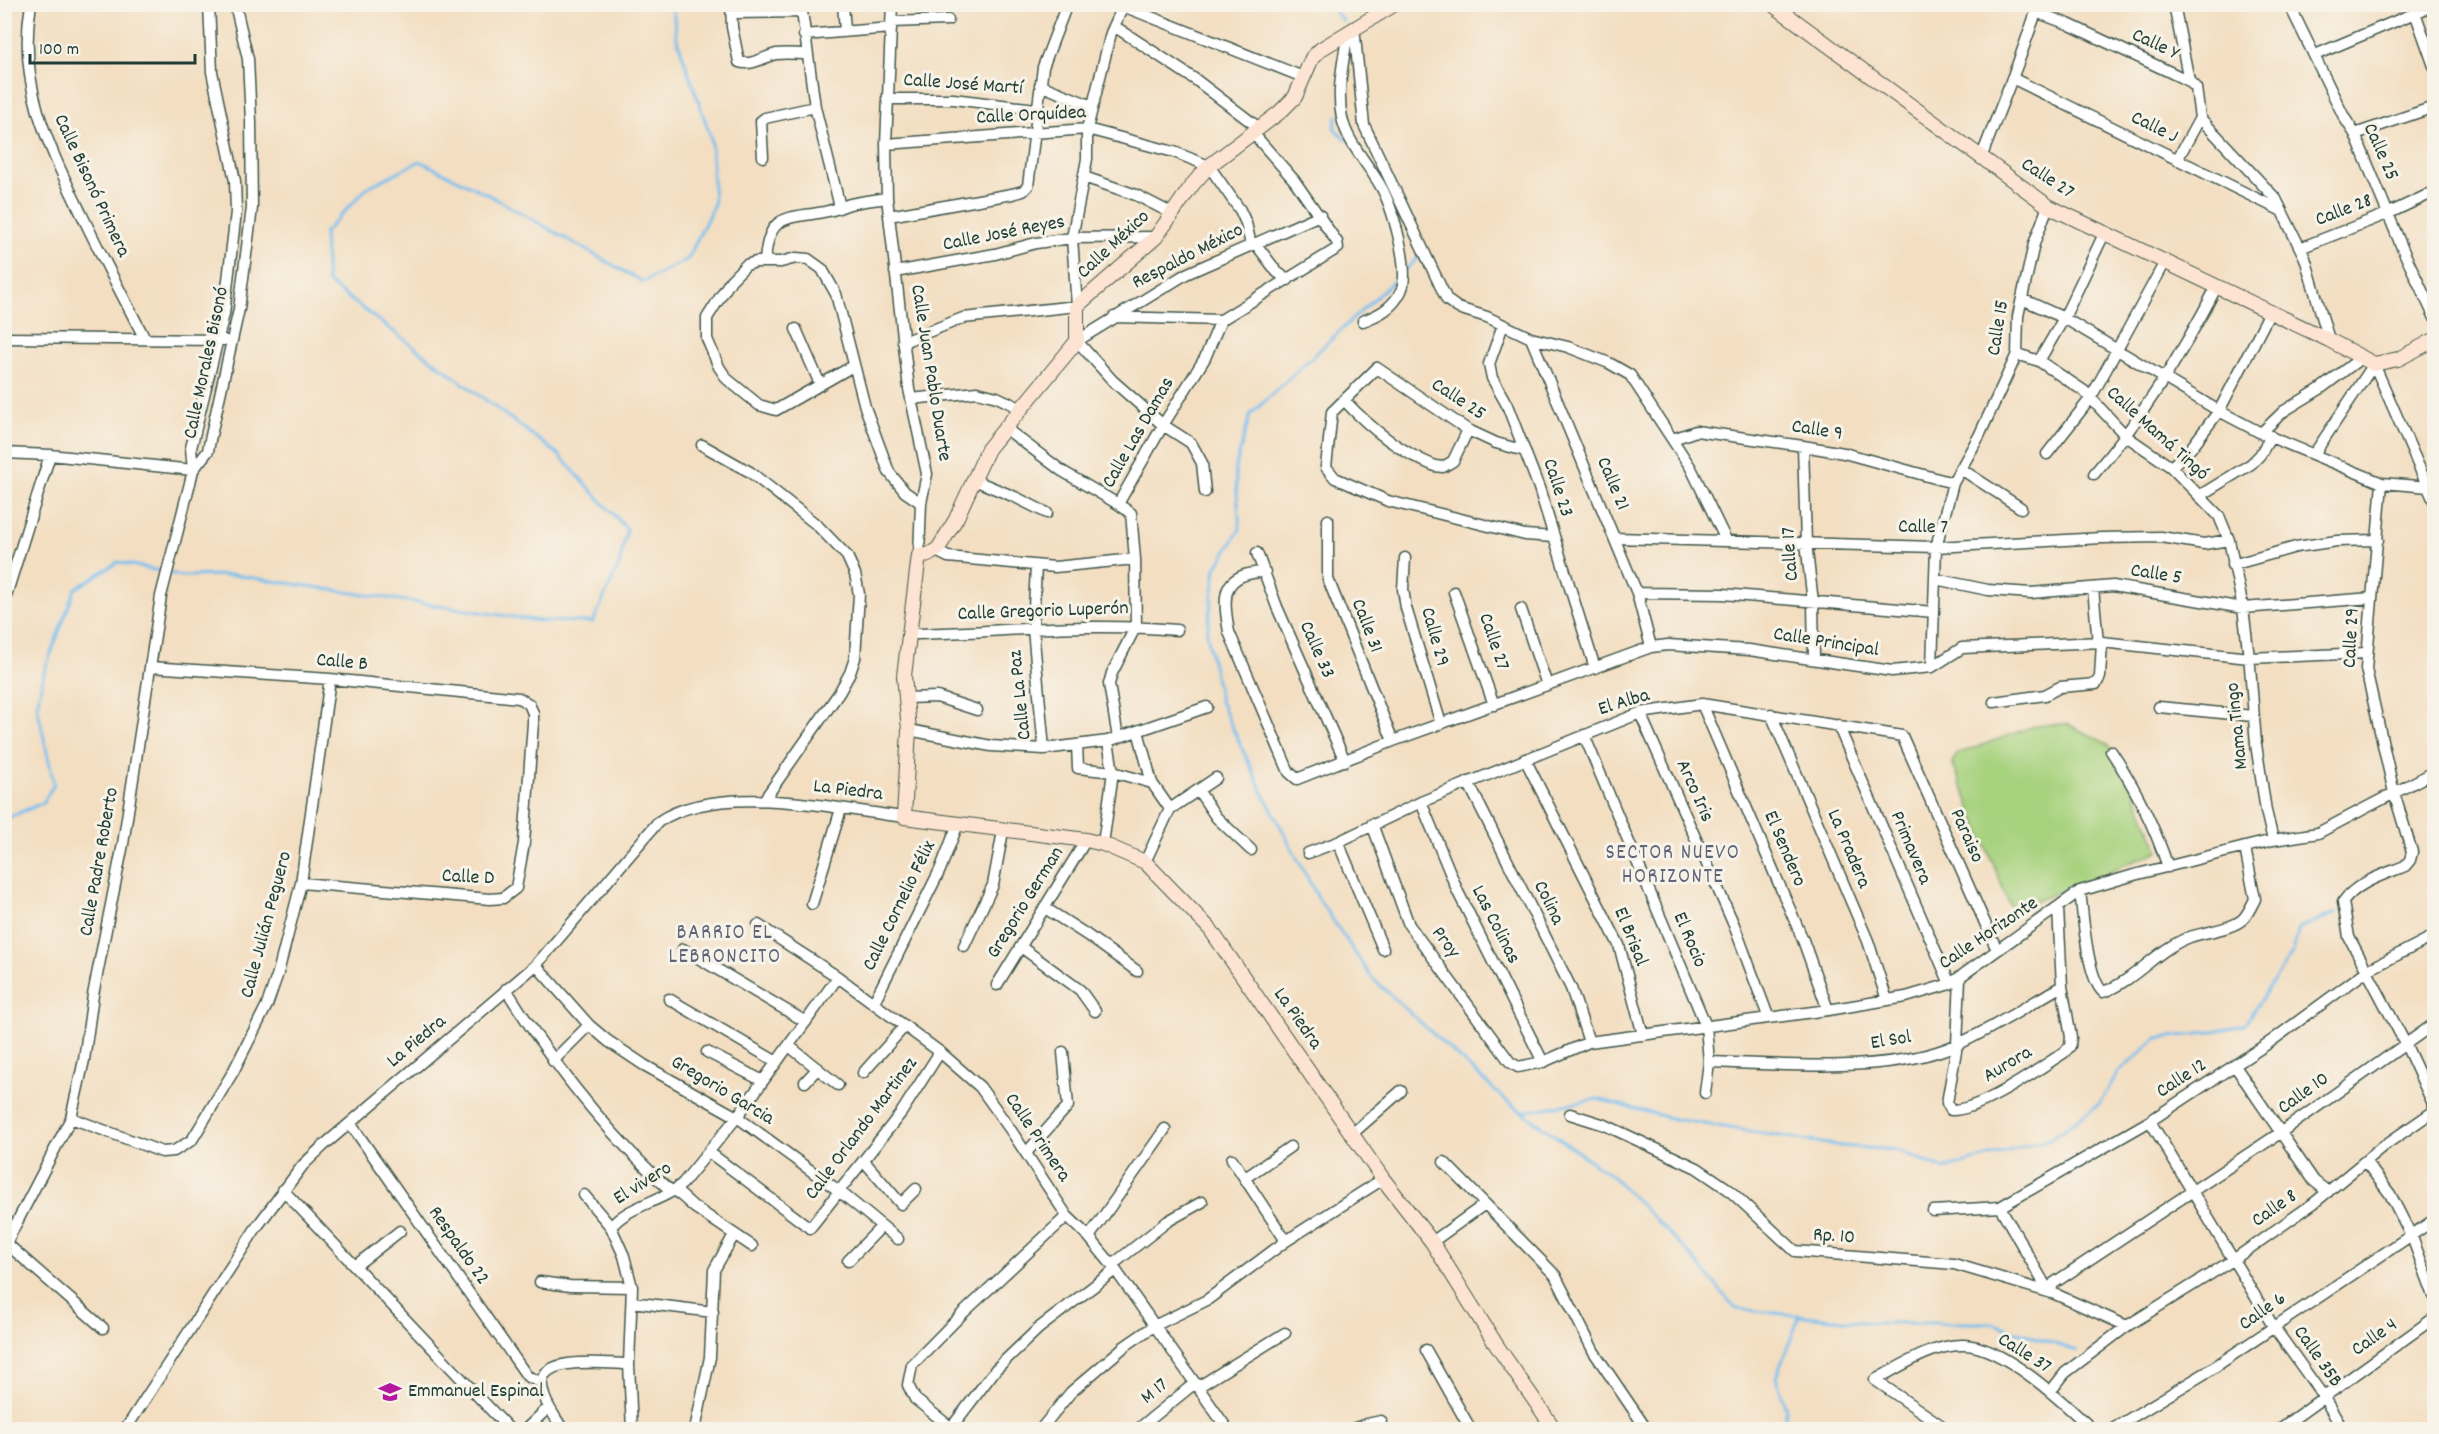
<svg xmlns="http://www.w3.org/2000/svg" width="2439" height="1434" viewBox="0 0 2439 1434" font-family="Dekko,sans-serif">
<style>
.green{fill:#a7d27e;stroke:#638859;stroke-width:1.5}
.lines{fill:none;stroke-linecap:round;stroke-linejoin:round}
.stream{stroke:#76beee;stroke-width:3}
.street-casing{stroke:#3f5549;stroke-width:13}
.secondary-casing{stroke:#3f5549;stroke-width:16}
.street{stroke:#fff;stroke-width:10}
.secondary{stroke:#fde3d1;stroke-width:14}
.labels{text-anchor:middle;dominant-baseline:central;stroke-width:6;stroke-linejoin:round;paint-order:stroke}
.street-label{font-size:20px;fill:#1f3d34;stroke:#f7f3e8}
.poi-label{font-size:20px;fill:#1f3d34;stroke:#f7f3e8;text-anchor:start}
.neighbourhood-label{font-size:21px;letter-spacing:1.5px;fill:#5f6579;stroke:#f7f3e8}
</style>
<rect width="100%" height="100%" fill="#f7f3e8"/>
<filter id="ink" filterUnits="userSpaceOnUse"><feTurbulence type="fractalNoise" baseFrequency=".0167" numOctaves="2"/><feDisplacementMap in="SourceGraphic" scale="12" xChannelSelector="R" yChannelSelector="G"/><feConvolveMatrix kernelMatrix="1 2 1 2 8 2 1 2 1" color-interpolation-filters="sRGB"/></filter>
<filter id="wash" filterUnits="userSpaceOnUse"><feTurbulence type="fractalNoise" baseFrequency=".008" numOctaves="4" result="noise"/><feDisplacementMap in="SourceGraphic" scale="24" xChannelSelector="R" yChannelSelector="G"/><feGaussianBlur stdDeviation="1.35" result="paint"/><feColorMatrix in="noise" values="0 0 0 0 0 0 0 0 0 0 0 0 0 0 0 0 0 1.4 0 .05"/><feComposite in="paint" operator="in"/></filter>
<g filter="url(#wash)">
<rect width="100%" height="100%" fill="#f3dec1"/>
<path class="green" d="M2067 724 2108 744 2123 764 2159 851 2012 911 1952 762 1957 754 2037 725Z"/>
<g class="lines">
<path class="stream" d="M1329 4 1343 21
M1337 116 1334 128 1346 140
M1406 269 1423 253
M1401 274 1250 415 1235 469 1240 529 1216 568 1207 634 1220 701 1263 793 1318 898 1372 978 1504 1099 1613 1177 1687 1251 1736 1309 1872 1323H1991L2077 1351
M170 573 181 576 234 575 540 621 593 622 619 565 627 529 558 454 327 282 324 233 368 187 420 161 489 195 643 282 688 259 714 204 711 138 677 39 672 4
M4 819 43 803 54 784 37 706 44 672 75 589 118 562 164 572
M1522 1112 1598 1099 1674 1119 1841 1146 1897 1150 1944 1169 2050 1139 2099 1104 2119 1072 2157 1038 2199 1034 2244 1025 2293 952 2299 928 2336 913
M1785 1430 1786 1409 1776 1377 1800 1315"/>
</g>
</g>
<g filter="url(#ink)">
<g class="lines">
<g class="street-casing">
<path id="street" d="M31 4C17 83 48 145 81 213 101 255 123 297 145 339
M731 4 732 27 739 62C752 66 764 57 776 54 786 53 797 54 806 54
M801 4 815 107 840 207
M843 4 845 31
M892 4 886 144 887 198 909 389 927 474 921 503 919 555
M2174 4 2189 81
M2289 4 2344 117 2355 134 2403 250 2434 316
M2412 4 2434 66
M1123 6 1303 77
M2036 12 2068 24 2189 81 2196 88 2200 118
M733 13 802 12
M891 22 948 20
M1114 26 1196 80 1259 128
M1354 27 1364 125 1447 300 1458 308 1487 317 1531 338 1568 347 1609 363 1630 375 1691 468 1726 540
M1348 31C1344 60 1336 89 1342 118 1347 142 1368 164 1380 185 1392 205 1411 270 1401 291 1393 308 1379 315 1363 321
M804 35 891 28
M2315 55 2434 5
M2012 78 2280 210
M1040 85 1092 106
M887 99H953L1036 109
M2200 118 2276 199 2305 258 2329 340
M2355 134 2434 107
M886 144 1087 129 1174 152 1209 166 1240 210 1246 223 1251 245
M763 157 761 121 765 118 815 107
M1981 158 2018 63 2039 4
M2177 160 2200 118
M1084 177 1136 195 1173 214
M889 216 1012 194 1023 191 1028 186 1043 67 1067 4
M1255 243 1277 272 1288 280
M2300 248 2387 214 2434 192
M765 262C768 210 789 220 828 211 835 210 843 206 850 204 862 201 875 200 887 198
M895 272 995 254 1036 243 1072 238 1156 237
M2022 299 2064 318 2219 411 2261 433 2382 483 2429 487
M1114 317 1221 320 1338 248 1337 242 1294 180 1252 132
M1503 325 1489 364 1492 378 1507 405 1539 488 1595 668
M796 329 820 384
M4 338 224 340
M1531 338 1637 593 1651 647
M903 342 963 318 1077 306 1072 238 1087 159V129L1111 33 1124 4
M2017 354 2039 361 2084 391 2126 436 2171 467 2219 516 2229 540 2243 608 2250 666 2256 744 2266 811 2273 840
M2039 361 2064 318 2104 234
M2374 364 2434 501
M853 366 776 410 759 405 727 379 719 367 707 339V318L731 280 746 265 756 262H781L796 258 808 259 822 269 836 294 865 407 889 472 905 492 921 503
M911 399 977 392 997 397 1022 409
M1344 400C1369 427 1400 452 1435 466L1443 467 1453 461 1468 430
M1005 428 1062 471 1118 504
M2261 433 2284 411 2320 389 2361 358
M1673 439 1696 431 1803 446 1844 453 1953 483
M702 445 750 472 817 525 847 556 855 574 859 594 855 658 850 673 839 693 764 800
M1803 446 1806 543 1813 602 1814 658
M1525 451 1496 443 1468 430 1377 368 1332 412 1326 467 1335 478 1388 501 1525 535 1554 537
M4 453 50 455 193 470
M2047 454 2090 399 2165 262
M2314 454 2374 364
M2171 467 2191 448 2219 411 2270 312
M1961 469 2021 508
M193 470 208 451 210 440 239 309 252 208 251 122 248 59 235 4
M2094 474C2144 416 2182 354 2217 286
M974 480 1015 497 1047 513
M2382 483 2366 669 2394 793 2412 852 2410 860 2405 866C2383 875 2357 882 2343 902L2349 937 2405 1043 2434 1106
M1205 492 1202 463 1191 443 1163 425 1113 381 1077 341 1186 274 1320 215
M2199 496 2251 464 2260 455 2271 436
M1328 520V579L1393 741
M1615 538 1936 547 2102 538 2161 537 2204 544 2229 540
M936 551 948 557 1055 567 1135 559
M1257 553 1277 607 1345 761
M1405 558 1403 589 1406 608 1441 724
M2232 565 2296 547 2337 541 2378 540
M1036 566 1033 629 1044 749
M1265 572C1220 573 1223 597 1229 632L1289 772 1297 779 1393 741 1651 647 1668 645 1749 650 1892 671 1932 667 1962 648 2102 642 2249 658 2367 653
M1935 579 1988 590 2031 593 2113 586 2243 608 2372 598
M2093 588 2098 643
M1454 592 1494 705
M1637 593 1723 594 1934 612
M4 602 50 455
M1521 609 1547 685
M910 634C999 632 1088 622 1177 630
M150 667 330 679 519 698 529 704 533 713V723L524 843 516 888 503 898 490 899 301 883
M1932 667 1936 547 1953 483 1979 436 2017 354 2018 316 2034 244 2048 206
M906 698 937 697 977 710
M1994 702 2045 695 2060 687 2096 684 2100 677 2102 642
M1702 704 1803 940 1828 1010
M2159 707 2253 716
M1640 713 1734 925 1768 1016
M1771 714 1868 941 1887 1000
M1838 725 1950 984
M909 730 991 746 1044 749 1108 741 1207 707
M1138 731 1152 783 1170 809
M1584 735 1706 1026 1709 1062 1705 1093
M1118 738 1109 684 1112 673 1136 626 1135 559 1131 513 1118 504 1163 425 1205 358 1221 320
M1077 745 1078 768 1113 772 1152 783
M2111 751C2135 787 2154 825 2168 867
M1525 759 1619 945 1643 1035
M1468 782 1571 988 1589 1042
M1198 790 1216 817 1251 850
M1421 802 1458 892 1543 1062
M1372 824 1409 925 1510 1062 1518 1067 1543 1062 1589 1042 1828 1010 1906 997 1950 984 2080 891 2134 875 2273 840 2318 833 2434 772
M1338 842 1383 949
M1103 844 1113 772 1108 741
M1308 853 1338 842 1421 802 1640 713 1702 704 1902 736 1997 950
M1145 862 1170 809 1216 778
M2080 891C2083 914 2087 978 2103 992 2136 980 2157 949 2190 937 2204 932 2233 929 2243 919 2248 914 2252 905 2255 899L2245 848
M812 904 841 809
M1045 908 1087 935 1137 971
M758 925 838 977 940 1052 980 1087 1012 1132 1067 1216 1089 1237 1112 1265 1228 1430
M964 946 993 885 1003 831
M1021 947 1080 990 1095 1011
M683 949 806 1022
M536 965 589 1025 608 1041 644 1065 737 1117 839 1191 898 1239
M1960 979 1957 1045 1947 1103 1951 1110C1981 1111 2038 1069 2065 1052L2070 1046 2071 1037 2062 986 2058 908
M997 985 1086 840
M506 989C552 1063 606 1133 671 1191
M669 999 777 1062
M874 1002 940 870 958 824
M789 1046 838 1085
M707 1052 763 1081
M553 1061 589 1025
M1709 1062C1783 1064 1890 1075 1958 1044 1994 1028 2028 1005 2062 986
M2235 1066 2314 1181 2328 1192
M863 1073 905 1026
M805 1082 818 1068
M1570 1114 1605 1125 1697 1168 1728 1189 1795 1251 1954 1264 2055 1294 2127 1326
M71 1118 162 1152 174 1151 192 1140 233 1072 267 1005 278 973 301 883 330 679
M2150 1121 2273 1326 2323 1396 2343 1430
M350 1123 527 1376 542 1383
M1353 1133 1401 1091
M710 1153 810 1228 901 1113 940 1052
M1026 1153 1068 1106 1063 1052
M1232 1159 1286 1241
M864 1161 901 1204 916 1189
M2365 1161 2390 1194 2412 1237 2434 1296
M1444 1162 1555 1275 1594 1352 1647 1430
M1245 1178 1290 1147
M283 1190 510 1430
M675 1190 694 1207 752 1246
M584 1195 611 1227
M2000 1207 2049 1292
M1933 1211 2000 1207 2150 1121 2270 1042 2368 970 2434 936
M1089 1237 1165 1129
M1432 1242 1485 1204
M7 1244 103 1328
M4 1247 71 1118 84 1060 93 995 123 844 161 596 190 483 193 470 191 448 224 314 236 212 235 181 212 72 209 4
M848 1261 882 1226
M1112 1265 1168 1221 1202 1202
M355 1266 400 1231
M540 1282 570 1286 632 1287
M2049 1292 2054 1283 2280 1133 2434 1024
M632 1302 713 1312
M1426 1350 1471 1430
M1198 1387 1285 1333
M2050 1392 2065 1373 2127 1326 2233 1260 2314 1203 2382 1147 2434 1111
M951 1428 996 1369 1039 1328 1115 1270
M125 1430 256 1228 303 1165 323 1146 536 965 658 822C717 781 836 809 904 817
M525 1430 549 1407
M563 1430C555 1416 541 1399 542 1382 544 1355 610 1364 629 1364
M632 1430 629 1364 632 1287 624 1256 611 1227C628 1205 663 1202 683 1183L737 1117 838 977
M695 1430 710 1357 714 1270 734 1235
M954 1430 915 1399 908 1385 912 1365 962 1314 1067 1216
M1040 1430 1071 1392 1125 1346 1154 1326 1207 1300 1286 1241 1383 1179
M1137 1430 1195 1383
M1350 1430 1367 1424 1381 1421
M1948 1430 1875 1380C1901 1366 1933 1344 1964 1345 2004 1346 2064 1403 2093 1430
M2111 1430 2207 1372 2434 1220
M2278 1430 2434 1318"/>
</g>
<g class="secondary-casing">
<path id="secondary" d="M1395 4 1321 49 1312 58 1295 97 1280 112 1209 166 1193 184 1156 237 1077 306V341L988 449 956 519 938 549 928 555H919L904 676 909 730 904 817 1086 840 1103 844 1145 862 1210 929 1383 1179 1432 1242 1497 1346 1555 1430
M1772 4 2048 206 2329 340 2374 364 2398 359 2434 340"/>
</g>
<use href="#street" class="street"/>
<use href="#secondary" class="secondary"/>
</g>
</g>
<defs>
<g id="school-bare" transform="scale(1.8)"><path d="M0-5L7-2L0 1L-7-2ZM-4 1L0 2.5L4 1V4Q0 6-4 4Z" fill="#b5179e" stroke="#f7f3e8" stroke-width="2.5" paint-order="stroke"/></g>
</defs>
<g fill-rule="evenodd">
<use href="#school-bare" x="390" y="1392"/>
</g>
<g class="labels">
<g class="street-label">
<text transform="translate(2155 45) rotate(25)">Calle Y</text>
<text transform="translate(963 85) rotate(4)">Calle José Martí</text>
<text transform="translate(1031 116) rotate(-3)">Calle Orquídea</text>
<text transform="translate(2154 128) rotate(26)">Calle J</text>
<text transform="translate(2380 152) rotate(66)">Calle 25</text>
<text transform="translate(2047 179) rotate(33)">Calle 27</text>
<text transform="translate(91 186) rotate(65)">Calle Bisonó Primera</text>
<text transform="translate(2344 211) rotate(-21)">Calle 28</text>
<text transform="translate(1004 234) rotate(-11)">Calle José Reyes</text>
<text transform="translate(1114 245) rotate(-43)">Calle México</text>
<text transform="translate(1188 257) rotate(-27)">Respaldo México</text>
<text transform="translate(1999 328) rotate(-81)">Calle 15</text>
<text transform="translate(207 363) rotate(-78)">Calle Morales Bisonó</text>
<text transform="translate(930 373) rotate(81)">Calle Juan Pablo Duarte</text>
<text transform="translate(1458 400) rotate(33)">Calle 25</text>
<text transform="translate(1817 431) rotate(9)">Calle 9</text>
<text transform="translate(1139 433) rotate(-60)">Calle Las Damas</text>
<text transform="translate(2157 434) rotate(42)">Calle Mamá Tingó</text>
<text transform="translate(1612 484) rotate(67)">Calle 21</text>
<text transform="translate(1557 488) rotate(72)">Calle 23</text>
<text transform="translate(1923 528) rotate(1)">Calle 7</text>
<text transform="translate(1791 554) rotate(-94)">Calle 17</text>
<text transform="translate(2156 575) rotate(9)">Calle 5</text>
<text transform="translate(1043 612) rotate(-2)">Calle Gregorio Luperón</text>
<text transform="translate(1366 626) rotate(69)">Calle 31</text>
<text transform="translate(1434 637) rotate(74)">Calle 29</text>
<text transform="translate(2352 638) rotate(-87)">Calle 29</text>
<text transform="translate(1493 642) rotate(71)">Calle 27</text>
<text transform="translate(1826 643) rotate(9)">Calle Principal</text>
<text transform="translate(1316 650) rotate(66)">Calle 33</text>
<text transform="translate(342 663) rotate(5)">Calle B</text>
<text transform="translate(1021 695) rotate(-96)">Calle La Paz</text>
<text transform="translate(1624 703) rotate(-17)">El Alba</text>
<text transform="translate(2238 726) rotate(-96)">Mama Tingo</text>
<text transform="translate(848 791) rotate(7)">La Piedra</text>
<text transform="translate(1694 791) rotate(66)">Arco Iris</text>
<text transform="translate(1966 836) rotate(66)">Paraiso</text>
<text transform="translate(1910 848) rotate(67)">Primavera</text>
<text transform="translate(1784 849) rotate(67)">El Sendero</text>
<text transform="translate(1848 849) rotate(67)">La Pradera</text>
<text transform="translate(100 862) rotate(-80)">Calle Padre Roberto</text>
<text transform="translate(468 878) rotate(3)">Calle D</text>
<text transform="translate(1026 903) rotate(-58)">Gregorio German</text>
<text transform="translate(1548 903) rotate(64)">Colina</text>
<text transform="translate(900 906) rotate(-64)">Calle Cornelio Félix</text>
<text transform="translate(267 925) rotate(-75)">Calle Julián Peguero</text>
<text transform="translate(1495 925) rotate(63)">Las Colinas</text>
<text transform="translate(1989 934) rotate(-34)">Calle Horizonte</text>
<text transform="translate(1630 937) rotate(68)">El Brisal</text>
<text transform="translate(1689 940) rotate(67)">El Rocio</text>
<text transform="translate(1445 943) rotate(53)">Proy</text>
<text transform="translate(1297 1019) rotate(55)">La Piedra</text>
<text transform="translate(1891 1041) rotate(-9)">El Sol</text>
<text transform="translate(417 1042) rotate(-40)">La Piedra</text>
<text transform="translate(2008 1065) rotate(-31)">Aurora</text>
<text transform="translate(2182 1079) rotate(-33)">Calle 12</text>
<text transform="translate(722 1091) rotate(31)">Gregorio Garcia</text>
<text transform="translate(2304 1094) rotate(-36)">Calle 10</text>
<text transform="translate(862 1129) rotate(-53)">Calle Orlando Martinez</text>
<text transform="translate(1037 1138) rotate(56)">Calle Primera</text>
<text transform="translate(643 1184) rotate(-32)">El vivero</text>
<text transform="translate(2275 1209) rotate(-35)">Calle 8</text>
<text transform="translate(1834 1237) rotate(4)">Rp. 10</text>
<text transform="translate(458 1246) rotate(55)">Respaldo 22</text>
<text transform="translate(2263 1312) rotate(-35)">Calle 6</text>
<text transform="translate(2375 1338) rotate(-35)">Calle 4</text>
<text transform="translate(2024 1354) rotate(32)">Calle 37</text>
<text transform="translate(2317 1357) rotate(55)">Calle 35B</text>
<text transform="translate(1155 1392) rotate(-39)">M 17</text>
</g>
<g class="poi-label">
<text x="408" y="1392">Emmanuel Espinal</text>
</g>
<g class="neighbourhood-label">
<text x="1673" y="854">SECTOR NUEVO<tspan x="1673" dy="24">HORIZONTE</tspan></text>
<text x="725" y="934">BARRIO EL<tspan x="725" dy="24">LEBRONCITO</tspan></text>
</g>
</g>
<rect width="2439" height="1434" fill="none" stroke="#f7f3e8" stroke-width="24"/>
<path d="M30 54v9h165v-9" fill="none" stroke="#1f3d34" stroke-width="3"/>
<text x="39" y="54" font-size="18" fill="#1f3d34" stroke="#f7f3e8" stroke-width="4.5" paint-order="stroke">100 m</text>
</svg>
